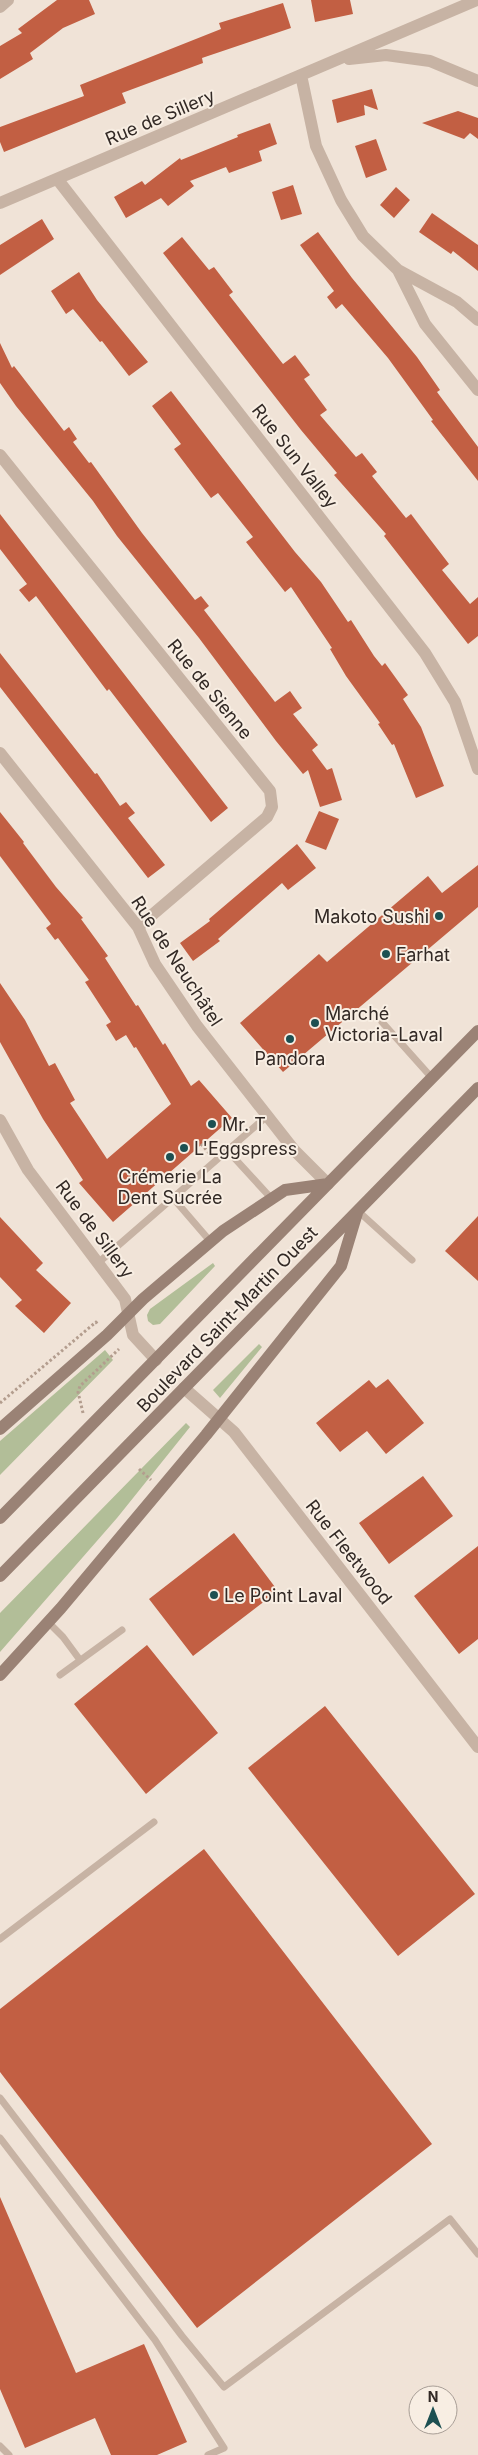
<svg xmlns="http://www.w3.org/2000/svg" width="478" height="2455" viewBox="0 0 478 2455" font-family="Inter,sans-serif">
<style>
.green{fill:#b2be98}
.building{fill:#c25f43}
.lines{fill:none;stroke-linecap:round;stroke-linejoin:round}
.path{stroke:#b39d8e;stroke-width:3;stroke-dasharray:2.5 2.5;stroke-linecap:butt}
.service{stroke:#c7b3a4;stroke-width:7}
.minor{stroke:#c7b3a4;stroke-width:12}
.secondary{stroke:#9a8275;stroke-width:12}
.poi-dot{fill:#1d5052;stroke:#f8eee3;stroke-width:2}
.labels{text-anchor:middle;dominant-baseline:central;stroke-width:4;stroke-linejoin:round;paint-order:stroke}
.street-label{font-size:18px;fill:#322925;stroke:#f8eee3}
.poi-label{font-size:18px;fill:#322925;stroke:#f8eee3;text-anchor:start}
</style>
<rect width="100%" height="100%" fill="#f0e3d7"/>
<path class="green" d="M213 1263 215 1266 160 1324 153 1325 148 1321 147 1315 150 1309Z
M259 1344 262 1347 220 1398 213 1390Z
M105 1350 113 1360 0 1475V1441Z
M186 1423 190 1427 117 1518 0 1652V1613Z"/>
<path class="building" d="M57 0H89L95 14 63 28 30 53 33 59 0 79V46L22 33 18 29Z
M311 0H350L353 14 315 22Z
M283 3 291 28 202 58 203 63 122 93 126 103 4 152 0 142V127L84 96 80 85 221 29 219 23Z
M372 89 378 110 364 105 365 115 337 123 332 100Z
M458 111 478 118V139L470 133 464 139 422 123Z
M270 123 277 144 259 151 262 161 229 173 226 167 190 181 194 186 168 206 161 198 126 218 114 197 142 181 145 185 180 158 181 160 238 137 237 135Z
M376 139 387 170 366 178 355 146Z
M293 185 302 214 281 220 272 192Z
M396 187 410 200 394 218 380 205Z
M432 213 478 245V271L453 251 451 254 419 232Z
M42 219 54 239 0 275V245Z
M318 232 352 278 417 357 440 390 437 392 478 447V481L431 421 433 420 388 358 342 304 336 309 327 297 334 291 300 245Z
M182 237 209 270 214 267 233 292 229 295 283 364 295 355 310 375 304 379 327 410 320 415 356 457 362 453 377 472 372 476 406 518 411 514 426 534 449 564 442 570 470 604 478 597V636L468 644 384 536 386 534 334 475 337 473 301 430 163 253Z
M79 272 97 300 148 362 129 376 102 341 100 342 73 309 66 314 51 291Z
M0 343 12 368 14 366 64 431 69 427 77 439 73 442 89 463 91 462 142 533 195 600 201 596 209 606 204 610 275 702 290 691 302 708 293 714 318 745 312 750 327 770 332 768 342 800 320 807 308 770 303 774 276 741 199 638 117 536 93 501 16 406 0 383Z
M171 391 295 552 321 582 348 622 351 620 374 656 382 666 385 663 408 695 403 699 421 727 444 786 416 798 394 744 392 745 378 724 380 723 346 676 330 649 332 648 291 587 285 592 246 542 253 537 218 493 211 498 174 449 181 444 152 406Z
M0 514 228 808 211 822 109 689 107 691 36 596 29 602 19 590 27 584 0 549Z
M0 653 95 774 97 773 120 806 126 802 135 813 128 818 165 865 148 878 0 687Z
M319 811 339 819 326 850 305 842Z
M0 812 24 842 23 843 56 887 83 918 81 919 108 956 105 958 136 1006 138 1005 163 1045 165 1043 191 1086 199 1080 232 1118 113 1222 79 1183 83 1180 43 1119 0 1042V983L25 1020 49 1066 55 1063 75 1100 70 1103 107 1159 171 1104 136 1047 134 1048 126 1035 116 1041 106 1025 111 1022 85 982 89 980 58 938 55 940 46 928 51 924 0 856Z
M297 844 316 868 288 890 282 883 218 939 220 941 193 961 180 943 210 921 209 919Z
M478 865V907L283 1072 240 1023 319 954 327 962 428 876 442 893Z
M478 1216V1281L445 1251Z
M0 1217 43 1263 36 1270 71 1303 44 1333 15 1306 22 1300 0 1277Z
M388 1379 424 1423 386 1454 367 1431 340 1452 316 1423 369 1380 376 1388Z
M423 1476 453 1516 389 1564 359 1523Z
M234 1533 278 1591 193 1656 149 1599Z
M478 1546V1639L459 1654 414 1596Z
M147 1645 218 1733 146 1794 74 1704Z
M325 1706 475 1894 398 1956 248 1768Z
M204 1849 432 2144 197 2328 0 2072V2009Z
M0 2197 76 2373 144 2344 187 2442 157 2455H111L95 2418 25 2448 0 2389Z"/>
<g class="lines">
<path class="path" d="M201 1144 209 1153
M0 1403 96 1322 98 1325
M83 1413 78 1392 80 1386 119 1349
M139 1469 151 1480"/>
<path class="service" d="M382 1022 432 1078
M227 1150 271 1198
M173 1198 210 1241
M358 1211 412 1260
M98 1263 267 1116
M48 1622 63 1637 80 1660
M60 1675 122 1630
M0 1939 154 1822
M0 2098 182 2336 224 2387 450 2219 478 2254
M0 2138 155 2340 224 2448 208 2455
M0 2446 9 2455"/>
<path class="minor" d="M0 7 8 0
M349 59 386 55 430 61 478 81
M301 75 316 146 341 200 363 236 398 270 457 302 478 320
M58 180 425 653 455 702 478 769
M0 203 477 0
M398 270 425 324 478 390
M0 455 270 791 272 807 267 817 138 927
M0 753 138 927 155 964 197 1026 294 1150 328 1184
M0 1120 28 1170 125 1299 133 1335 156 1360
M184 1388 234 1432 478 1747"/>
<path class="secondary" d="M0 1429 107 1335 143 1299 223 1231 285 1190 328 1184
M0 1518 478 1031
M0 1576 478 1088
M0 1675 61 1608 206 1435 341 1266 357 1213"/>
</g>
<g class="poi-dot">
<circle cx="439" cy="916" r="5"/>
<circle cx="386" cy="954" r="5"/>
<circle cx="315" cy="1023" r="5"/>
<circle cx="290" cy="1039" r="5"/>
<circle cx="212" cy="1124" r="5"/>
<circle cx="184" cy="1148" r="5"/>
<circle cx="170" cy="1157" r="5"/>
<circle cx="214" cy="1595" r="5"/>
</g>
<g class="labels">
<g class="street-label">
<text transform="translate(160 117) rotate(-23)">Rue de Sillery</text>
<text transform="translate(295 456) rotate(52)">Rue Sun Valley</text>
<text transform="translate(210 689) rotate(51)">Rue de Sienne</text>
<text transform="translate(177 961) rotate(57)">Rue de Neuchâtel</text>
<text transform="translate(95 1229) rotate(53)">Rue de Sillery</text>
<text transform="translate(227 1319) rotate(-46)">Boulevard Saint-Martin Ouest</text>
<text transform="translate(349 1552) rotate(52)">Rue Fleetwood</text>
</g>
<g class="poi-label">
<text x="429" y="916" text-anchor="end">Makoto Sushi</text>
<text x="396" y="954">Farhat</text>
<text x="325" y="1013">Marché<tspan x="325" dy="21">Victoria-Laval</tspan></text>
<text x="290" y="1058" text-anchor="middle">Pandora</text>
<text x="222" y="1124">Mr. T</text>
<text x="194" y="1148">L'Eggspress</text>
<text x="170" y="1176" text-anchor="middle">Crémerie La<tspan x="170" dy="21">Dent Sucrée</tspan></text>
<text x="224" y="1595">Le Point Laval</text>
</g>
</g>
<g transform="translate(433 2410)"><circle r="24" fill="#f8eee3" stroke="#a99f97"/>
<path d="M0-4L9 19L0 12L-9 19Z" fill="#1d5052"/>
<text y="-8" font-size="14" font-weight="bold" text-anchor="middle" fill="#322925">N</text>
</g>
</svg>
